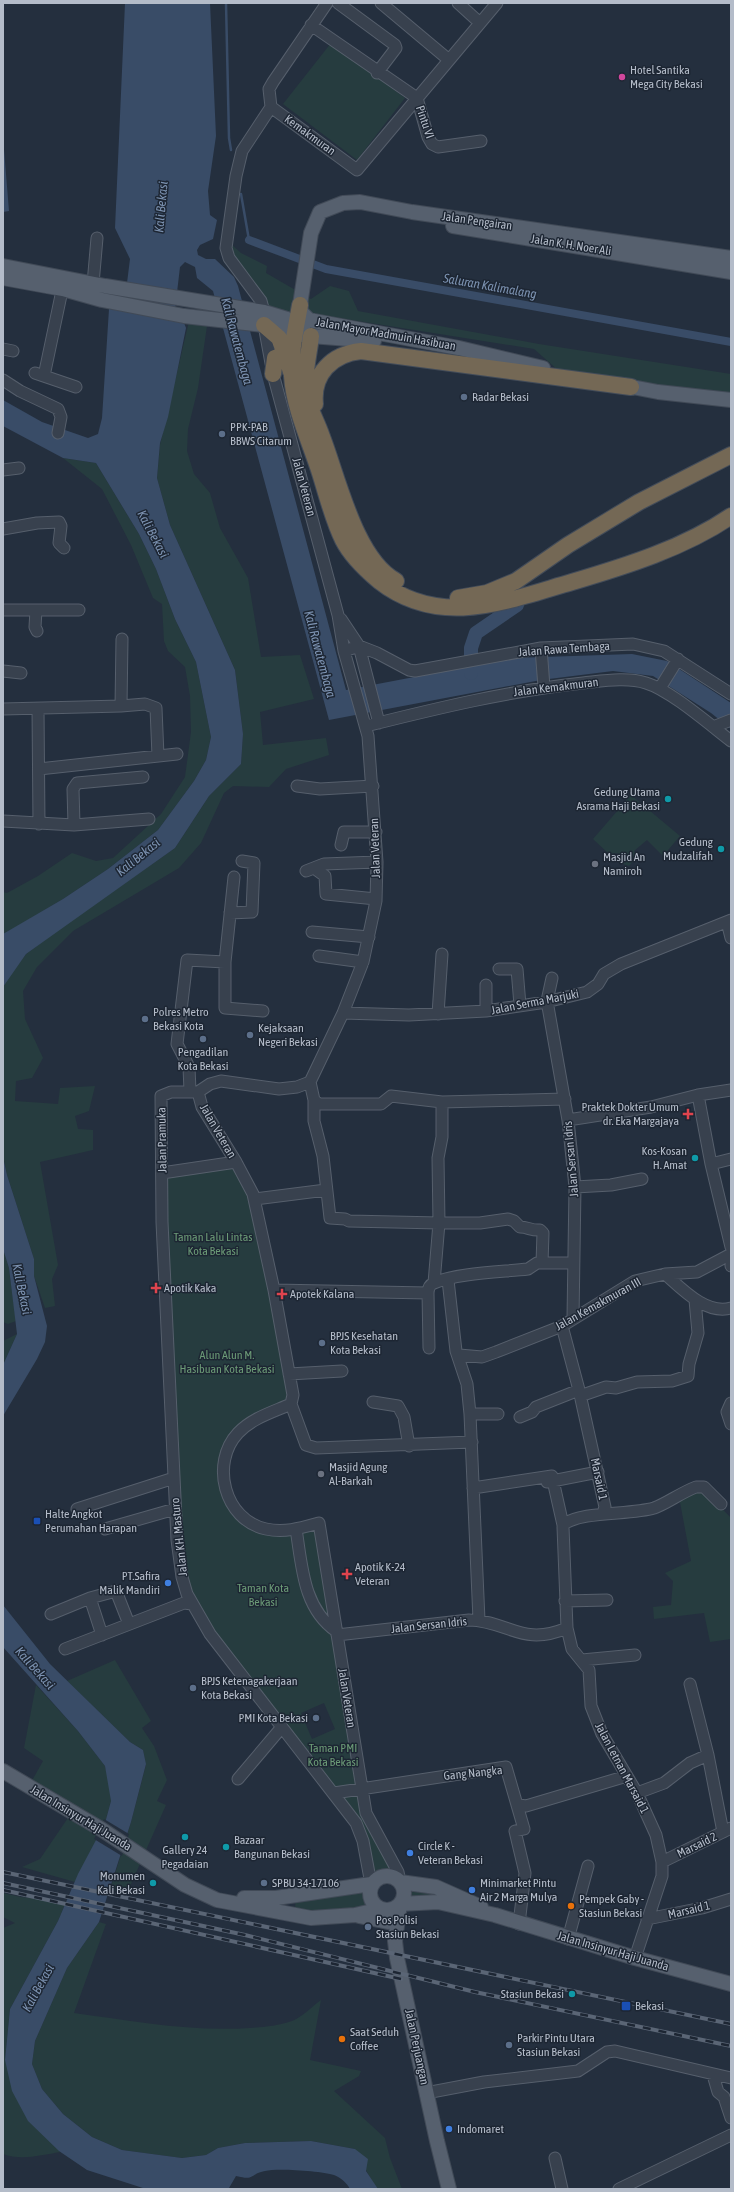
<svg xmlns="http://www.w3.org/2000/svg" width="734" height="2192" viewBox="0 0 734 2192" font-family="'Asap Condensed',sans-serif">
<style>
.green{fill:#263c3f;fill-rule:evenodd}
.water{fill:#394c67}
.pier{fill:#242f3e}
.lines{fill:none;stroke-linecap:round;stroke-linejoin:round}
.stream{stroke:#394c67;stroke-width:2.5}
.canal{stroke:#394c67;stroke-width:8}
.river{stroke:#394c67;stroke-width:14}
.minor-casing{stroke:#565f6c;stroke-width:13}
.major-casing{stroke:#414a57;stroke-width:16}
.highway-casing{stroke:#434c59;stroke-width:18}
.minor{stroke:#38414e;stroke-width:11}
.major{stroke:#56606e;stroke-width:14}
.highway{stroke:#746855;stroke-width:16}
.rail-casing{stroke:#5a6575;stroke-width:4}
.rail{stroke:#1d2633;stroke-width:2.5;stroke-dasharray:8;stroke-linecap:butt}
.hotel-dot{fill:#d1479c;stroke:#1d2633;stroke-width:1.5}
.service-dot{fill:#5c6f8a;stroke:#1d2633;stroke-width:1.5}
.culture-dot{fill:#0f9aa8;stroke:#1d2633;stroke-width:1.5}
.worship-dot{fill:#6b7280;stroke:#1d2633;stroke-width:1.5}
.health-dot{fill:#e0444e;stroke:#1d2633;stroke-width:1.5}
.transit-dot{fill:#1a4fb4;stroke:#1d2633;stroke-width:1.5}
.shop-dot{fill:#3f7fe0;stroke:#1d2633;stroke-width:1.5}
.food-dot{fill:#e8710a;stroke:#1d2633;stroke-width:1.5}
.labels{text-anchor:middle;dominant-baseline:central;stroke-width:3;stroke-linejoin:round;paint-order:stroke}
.poi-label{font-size:12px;fill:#b4bcc9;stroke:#1d2633;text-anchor:start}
.street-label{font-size:12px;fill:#b4bcc9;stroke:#1d2633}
.park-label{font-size:12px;fill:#6b9a76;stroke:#1d2633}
.water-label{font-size:13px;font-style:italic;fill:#7c92b1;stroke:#1d2633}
</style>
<rect width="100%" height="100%" fill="#242f3e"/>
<path class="green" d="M331 43 405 98 357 160 283 104Z
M231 244 241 253 267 266 266 273 311 299 330 286 349 291 358 311 539 344 731 374V400L559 371 534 349 339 318 337 325 471 356 383 342 327 338 287 319 264 312 229 258Z
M190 317 208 319 198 388 188 429 187 451 194 474 210 493 220 528 248 578 261 657 300 655 314 699 260 712 263 745 326 738 329 755 286 769 269 787 233 786 224 793 201 843 179 868 73 931 37 967 23 991 25 1019 43 1058 32 1078 16 1081 15 1101 58 1104 60 1088 95 1086 89 1111 75 1116 78 1129 93 1130V1150L40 1162 58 1265 52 1279 55 1306 45 1308 34 1276V1259L7 1175 3 1157V987L7 979 26 954 51 935 175 848 209 796 241 764 243 734 235 670 170 525 157 478 160 445Z
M63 458 96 463 139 534 156 569 175 619 196 662 211 737 206 760 194 781 158 830 108 869 63 899 3 935V892L7 893 38 876 72 853 96 861 113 858 161 814 185 777 191 732 190 696 185 667 168 651 164 641 162 604 153 598 131 545 102 489Z
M631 795 680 836 663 856 647 840 634 851 638 856 629 866 623 864 617 853 609 854 593 839Z
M236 1162 253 1194 291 1404 252 1422 225 1456 229 1499 264 1528 319 1523 362 1789 400 1882 473 1902 403 1899V1887C400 1884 397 1879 394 1877 376 1868 360 1893 377 1907L299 1915 295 1907 296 1899 371 1884 363 1841 220 1647 182 1575 162 1173ZM324 1703 335 1729 312 1739 301 1713Z
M3 1249 9 1268 16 1321 8 1324 3 1322Z
M17 1334 3 1365V1341Z
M694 1489 707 1493 731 1518V1639L710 1642 704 1613 654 1619 653 1607 671 1605 673 1581 665 1573 691 1561 679 1497Z
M115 1660 151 1721 142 1728 154 1746 167 1780 157 1801 166 1805 127 1893 110 1890 131 1822 146 1765 143 1750 130 1742 67 1681Z
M36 1685 78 1731 105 1766 110 1786 111 1801 105 1823 75 1882 22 1867 40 1859 72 1812 29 1786 43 1761 24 1748Z
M3 1893 21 1897 66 1902 58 1921 10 2009 5 2060 60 2152C42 2155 21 2161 3 2154V1928L15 1923 3 1917Z
M99 1922 106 1924 74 2013C133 2021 191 2032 250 2028 264 2027 278 2026 292 2021 304 2016 311 2007 321 2000L310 2060 361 2071 359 2076 334 2091 385 2138 390 2158 402 2189H376L355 2149 311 2141 245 2143 218 2148 206 2155 182 2158 122 2150 92 2137 63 2114 42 2089 32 2064 35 2041 67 1968Z"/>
<path class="water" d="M125 3H210L216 136 208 191 210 215 217 220 213 239 200 245 197 250 198 255 206 259H215L234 277 238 286 346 690 514 658 632 654 667 661 731 703V729L711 713 653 676 613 671 541 680 329 720 213 291 197 278 195 267 185 262 180 267 174 318 183 320 186 328 168 417 160 443 157 478 170 525 235 670 243 734 241 764 209 796 175 848 26 954 3 987V934L63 899 108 869 158 830 194 781 206 760 211 737 196 662 175 619 156 569 139 534 96 463 63 458 3 426V400L42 422 88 438 98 434 102 418 109 309 127 283 130 259 115 228Z
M3 137 9 211 3 212Z
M3 1157 7 1175 34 1259V1276L47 1326 45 1342 37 1359 3 1416V1365L17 1334 9 1268 3 1249Z
M3 1605 50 1664 130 1742 143 1750 146 1764 131 1822 99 1922 67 1968 35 2041 32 2064 42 2089 63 2114 92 2137 122 2150 182 2158 206 2155 218 2148 245 2143 311 2141 355 2149 368 2159 366 2171 378 2189H350C347 2183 340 2177 334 2175 321 2171 277 2168 265 2171 249 2174 256 2181 236 2176L229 2188 225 2189H146L87 2170 59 2151 28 2121 12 2091 5 2060 10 2009 58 1921 78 1874 105 1823 111 1801 105 1766 78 1731 3 1647Z"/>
<path class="pier" d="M104 1819 129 1834 122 1856 94 1839Z"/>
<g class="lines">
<path class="stream" d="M226 3 229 138 231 150
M241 194 249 240"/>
<path class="canal" d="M249 240 326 269 731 342"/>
<path class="river" d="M471 673V648L476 633 517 605"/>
<g class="minor-casing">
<path id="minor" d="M338 3 395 45 396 48 377 73
M381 3 449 60
M458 3 480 23
M311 25 417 98 428 137 432 144 438 147 481 141
M271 107 357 170 497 3
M271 107 269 89 273 82 327 3
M93 284 97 238
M3 349 13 351
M35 373 76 387
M44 376 64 281
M3 380 20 391 58 409 61 417 58 433
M3 470 19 468
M3 529 37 523 59 522 61 526 59 543 64 548
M3 610H79
M36 610 35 627 37 631
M341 619 359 646 379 723
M541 648 544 687
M344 651 359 646 377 653 409 670 415 671 541 648 633 644 664 651 731 694
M3 671 21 673
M660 688 678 659
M121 706 145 704 156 708 158 756
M3 709 121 706 122 639
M38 709 39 824
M366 726C438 708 508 691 583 683 603 681 627 677 646 683 670 690 710 725 731 741
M713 727 731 720
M39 769 177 754
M297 786 320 789 373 786
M3 821 74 825 149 819
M74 825 73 789 77 783 143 777
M341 845 344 832H376
M314 868 325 876 326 894 376 899
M306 871 324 864 377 862
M234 877 225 962V1008L263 1011
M230 913 252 912 254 863 242 861
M727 922 731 938
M312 932 369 937
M319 956 363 962
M499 969H517L520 1005
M552 978 547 1001 568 1120 575 1187 573 1319
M486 985V1011
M343 1013 409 1015 486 1011 546 1002 587 992 598 984 604 974 621 964 731 920
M438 1014 442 954
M310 1082 314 1100 319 1104H381L391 1096 442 1102 565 1099
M190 1091 189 1067 177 1044 187 960 225 962
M198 1092 210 1084 221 1081 279 1089 297 1087 310 1082 343 1013 363 962 376 901 377 862 368 736 344 651 338 615 273 374 264 325V312L261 301 229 258 226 248 236 176 242 151 271 107
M198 1092 202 1107 236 1162 253 1194 274 1290 293 1395 291 1404C273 1412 252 1418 238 1433 210 1463 224 1520 266 1529 285 1533 301 1528 319 1523L366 1813 398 1872 400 1882
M198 1092H171L161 1096 162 1222 177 1540 182 1577 187 1594 210 1634 356 1823 363 1841 371 1884
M698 1095 711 1164 731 1159
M314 1100V1121L323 1156 330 1218 345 1219 349 1221 439 1223 434 1283
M442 1102V1137L438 1158 439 1223H480L508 1219 514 1221 520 1227C528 1227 532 1231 540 1230L543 1233 542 1263
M568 1120 651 1107 698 1095 731 1090
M711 1164 731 1247
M162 1173 236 1162
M575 1187 611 1185 642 1179
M255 1199 326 1190
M731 1264V1266
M665 1274 697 1272 731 1254
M448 1280 456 1351 467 1384 470 1414 479 1620
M274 1290 428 1293C428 1289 429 1285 434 1283 456 1273 502 1272 528 1269L537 1263H573
M428 1293 429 1348
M562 1326 579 1390 605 1507 603 1513
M459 1355 482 1357 496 1352 562 1326 635 1281 665 1274C682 1289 706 1315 731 1308
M289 1374 342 1371
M580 1396 606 1387 616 1388 637 1382 672 1381 688 1376 689 1364 698 1333 695 1300
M373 1402 398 1406 404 1417 409 1446
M731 1403 727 1412 731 1424
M291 1404 306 1445 316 1448 472 1442
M470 1414H498
M520 1417 532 1412 536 1407 579 1390
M547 1482 598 1472
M473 1488 552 1476 563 1525
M77 1509 174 1478
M105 1529 175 1509
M296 1529C302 1566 303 1608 336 1631
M90 1598 102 1635
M565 1601 607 1600
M51 1614 90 1598 116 1591 129 1624
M337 1635 469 1620C509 1621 522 1647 567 1628
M65 1649 184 1603 192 1604
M582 1660 635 1655
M690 1684 708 1755 723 1832
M238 1779 282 1727
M334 1793 506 1767 524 1829 515 1831 525 1873 519 1924
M637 1793 664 1783 690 1763 708 1755
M519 1805 526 1806 627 1776
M662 1862 731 1828
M647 1919 702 1908 731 1899
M568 1939 588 1866
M635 1958 662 1876V1862L656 1835 637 1793 602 1734 591 1706 589 1670 572 1649 567 1628 563 1527 564 1524C582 1511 631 1515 654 1508 666 1504 682 1492 696 1487H704L721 1504
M713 2075 718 2092 724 2097 731 2118
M426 2093 484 2082 578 2071 607 2052 615 2051 731 2078
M555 2158 562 2189
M619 2189 731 2135"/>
</g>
<g class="major-casing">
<path id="major" d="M453 226 731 272
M3 266 105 286 264 312 287 319 304 331
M3 278 63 289 102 300 184 316 264 325 295 334 311 336 374 341
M543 368 459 348 309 320 301 312 300 305 311 233 320 212 343 203 360 202 412 212 731 258
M622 385 658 392 731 400
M3 1771 101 1829 185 1885 217 1900 311 1918 355 1915 381 1909
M370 1893a17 17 0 1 1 34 0a17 17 0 1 1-34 0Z
M400 1882 436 1887 481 1907
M244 1898H276L371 1884
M359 1916 388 1922
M449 2189 437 2141 397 1958 395 1941 400 1904 438 1902 495 1915 635 1958 731 1984"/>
</g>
<g class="highway-casing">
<path id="highway" d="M300 305C296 328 290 352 292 376 294 408 310 442 320 473 327 495 333 520 343 540 351 556 366 570 379 581 440 629 506 601 572 582 626 566 684 548 731 516
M264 325 279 338 287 359
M311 336C309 355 303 375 306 394 309 409 317 422 322 437 338 478 355 559 396 581
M273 374 275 358 283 355 287 359 291 372
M315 404C312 374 332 354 361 351L631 387
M458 598 487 593 516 581 568 545 639 502 731 455"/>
</g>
<use href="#minor" class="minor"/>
<use href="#major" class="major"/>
<use href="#highway" class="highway"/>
<g class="rail-casing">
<path id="rail" d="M3 1872 731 2024
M3 1883 245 1935 475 1992 731 2046
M3 1890 401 1979"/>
</g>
<use href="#rail" class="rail"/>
</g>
<circle class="hotel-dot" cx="622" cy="77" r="4"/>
<g class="service-dot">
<circle cx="464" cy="397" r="4"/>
<circle cx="222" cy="434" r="4"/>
<circle cx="145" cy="1019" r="4"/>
<circle cx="250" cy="1035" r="4"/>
<circle cx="203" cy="1039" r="4"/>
<circle cx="322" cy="1343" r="4"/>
<circle cx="193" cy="1688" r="4"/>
<circle cx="316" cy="1718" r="4"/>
<circle cx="264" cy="1883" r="4"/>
<circle cx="368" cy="1927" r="4"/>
<circle cx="509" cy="2045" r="4"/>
</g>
<g class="culture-dot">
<circle cx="668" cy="799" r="4"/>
<circle cx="721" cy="849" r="4"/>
<circle cx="695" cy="1158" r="4"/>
<circle cx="185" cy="1837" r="4"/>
<circle cx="226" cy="1847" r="4"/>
<circle cx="153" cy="1883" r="4"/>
<circle cx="572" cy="1994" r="4"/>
</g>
<g class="worship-dot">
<circle cx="595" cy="864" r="4"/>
<circle cx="321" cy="1474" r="4"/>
</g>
<g class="health-dot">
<path d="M686 1108h4v4h4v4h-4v4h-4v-4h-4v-4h4z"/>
<path d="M154 1282h4v4h4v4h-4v4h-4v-4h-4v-4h4z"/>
<path d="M280 1288h4v4h4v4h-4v4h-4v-4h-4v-4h4z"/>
<path d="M345 1568h4v4h4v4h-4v4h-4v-4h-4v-4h4z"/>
</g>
<g class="transit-dot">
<rect x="33" y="1517" width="8" height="8" rx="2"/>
<rect x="621" y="2001" width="10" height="10" rx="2"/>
</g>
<g class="shop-dot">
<circle cx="168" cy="1583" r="4"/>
<circle cx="410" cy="1853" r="4"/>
<circle cx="472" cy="1890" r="4"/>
<circle cx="449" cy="2129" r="4"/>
</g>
<g class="food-dot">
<circle cx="571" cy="1906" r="4"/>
<circle cx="342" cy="2039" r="4"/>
</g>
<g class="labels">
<g class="poi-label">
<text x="630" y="70">Hotel Santika<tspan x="630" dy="14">Mega City Bekasi</tspan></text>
<text x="472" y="397">Radar Bekasi</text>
<text x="230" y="427">PPK-PAB<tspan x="230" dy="14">BBWS Citarum</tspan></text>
<text x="660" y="792" text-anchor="end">Gedung Utama<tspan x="660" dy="14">Asrama Haji Bekasi</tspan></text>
<text x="713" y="842" text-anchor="end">Gedung<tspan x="713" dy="14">Mudzalifah</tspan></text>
<text x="603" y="857">Masjid An<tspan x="603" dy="14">Namiroh</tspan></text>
<text x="153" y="1012">Polres Metro<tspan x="153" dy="14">Bekasi Kota</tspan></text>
<text x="258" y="1028">Kejaksaan<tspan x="258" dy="14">Negeri Bekasi</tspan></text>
<text x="203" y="1052" text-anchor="middle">Pengadilan<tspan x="203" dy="14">Kota Bekasi</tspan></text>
<text x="679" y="1107" text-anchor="end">Praktek Dokter Umum<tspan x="679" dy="14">dr. Eka Margajaya</tspan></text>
<text x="687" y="1151" text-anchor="end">Kos-Kosan<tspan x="687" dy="14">H. Amat</tspan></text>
<text x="164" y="1288">Apotik Kaka</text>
<text x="290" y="1294">Apotek Kalana</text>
<text x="330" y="1336">BPJS Kesehatan<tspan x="330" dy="14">Kota Bekasi</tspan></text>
<text x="329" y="1467">Masjid Agung<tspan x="329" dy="14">Al-Barkah</tspan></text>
<text x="45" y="1514">Halte Angkot<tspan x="45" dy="14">Perumahan Harapan</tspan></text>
<text x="355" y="1567">Apotik K-24<tspan x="355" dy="14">Veteran</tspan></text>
<text x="160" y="1576" text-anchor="end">PT.Safira<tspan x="160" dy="14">Malik Mandiri</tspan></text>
<text x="201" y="1681">BPJS Ketenagakerjaan<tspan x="201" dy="14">Kota Bekasi</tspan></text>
<text x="308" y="1718" text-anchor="end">PMI Kota Bekasi</text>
<text x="234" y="1840">Bazaar<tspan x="234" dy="14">Bangunan Bekasi</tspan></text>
<text x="418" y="1846">Circle K -<tspan x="418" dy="14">Veteran Bekasi</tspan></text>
<text x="185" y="1850" text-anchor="middle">Gallery 24<tspan x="185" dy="14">Pegadaian</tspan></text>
<text x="145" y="1876" text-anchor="end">Monumen<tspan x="145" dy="14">Kali Bekasi</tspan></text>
<text x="272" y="1883">SPBU 34-17106</text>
<text x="480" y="1883">Minimarket Pintu<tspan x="480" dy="14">Air 2 Marga Mulya</tspan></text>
<text x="579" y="1899">Pempek Gaby -<tspan x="579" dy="14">Stasiun Bekasi</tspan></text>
<text x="376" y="1920">Pos Polisi<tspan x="376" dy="14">Stasiun Bekasi</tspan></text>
<text x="564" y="1994" text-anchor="end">Stasiun Bekasi</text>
<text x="635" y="2006">Bekasi</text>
<text x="350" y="2032">Saat Seduh<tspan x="350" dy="14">Coffee</tspan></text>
<text x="517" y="2038">Parkir Pintu Utara<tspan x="517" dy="14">Stasiun Bekasi</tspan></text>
<text x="457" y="2129">Indomaret</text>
</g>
<g class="street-label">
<text transform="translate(425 122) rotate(71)">Pintu VI</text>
<text transform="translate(310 135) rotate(36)">Kemakmuran</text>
<text transform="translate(477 221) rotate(8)">Jalan Pengairan</text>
<text transform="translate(571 245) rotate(9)">Jalan K. H. Noer Ali</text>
<text transform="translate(386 334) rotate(10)">Jalan Mayor Madmuin Hasibuan</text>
<text transform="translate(304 487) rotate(75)">Jalan Veteran</text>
<text transform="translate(564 649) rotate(-4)">Jalan Rawa Tembaga</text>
<text transform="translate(556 687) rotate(-7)">Jalan Kemakmuran</text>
<text transform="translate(375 848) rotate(-92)">Jalan Veteran</text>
<text transform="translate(535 1002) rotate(-11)">Jalan Serma Marjuki</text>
<text transform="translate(218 1131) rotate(60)">Jalan Veteran</text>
<text transform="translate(162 1140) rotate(-91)">Jalan Pramuka</text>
<text transform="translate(571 1159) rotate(-95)">Jalan Sersan Idris</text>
<text transform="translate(598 1304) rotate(-29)">Jalan Kemakmuran III</text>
<text transform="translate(599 1479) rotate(78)">Marsaid 1</text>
<text transform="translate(179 1537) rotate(-96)">Jalan KH. Masturo</text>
<text transform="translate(429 1625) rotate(-6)">Jalan Sersan Idris</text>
<text transform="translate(347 1698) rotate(81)">Jalan Veteran</text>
<text transform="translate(622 1768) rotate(62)">Jalan Letnan Marsaid 1</text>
<text transform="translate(473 1773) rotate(-6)">Gang Nangka</text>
<text transform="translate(81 1818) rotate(31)">Jalan Insinyur Haji Juanda</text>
<text transform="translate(697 1845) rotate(-26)">Marsaid 2</text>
<text transform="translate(689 1910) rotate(-13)">Marsaid 1</text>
<text transform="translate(613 1951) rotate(16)">Jalan Insinyur Haji Juanda</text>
<text transform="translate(417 2047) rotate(78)">Jalan Perjuangan</text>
</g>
<g class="park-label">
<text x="213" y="1237">Taman Lalu Lintas<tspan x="213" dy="14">Kota Bekasi</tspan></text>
<text x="227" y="1355">Alun Alun M.<tspan x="227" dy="14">Hasibuan Kota Bekasi</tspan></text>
<text x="263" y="1588">Taman Kota<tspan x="263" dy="14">Bekasi</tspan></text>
<text x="333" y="1748">Taman PMI<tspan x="333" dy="14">Kota Bekasi</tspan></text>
</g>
<g class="water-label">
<text transform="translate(161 207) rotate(-85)">Kali Bekasi</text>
<text transform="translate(490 286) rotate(10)">Saluran Kalimalang</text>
<text transform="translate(237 341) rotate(75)">Kali Rawatembaga</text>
<text transform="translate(153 534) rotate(62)">Kali Bekasi</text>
<text transform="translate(320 654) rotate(75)">Kali Rawatembaga</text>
<text transform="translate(138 857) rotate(-39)">Kali Bekasi</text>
<text transform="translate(22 1289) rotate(78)">Kali Bekasi</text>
<text transform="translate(35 1668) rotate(48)">Kali Bekasi</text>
<text transform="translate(38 1988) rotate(-61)">Kali Bekasi</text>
</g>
</g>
<rect width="734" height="2192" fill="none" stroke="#b4bcc9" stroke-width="8"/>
</svg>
